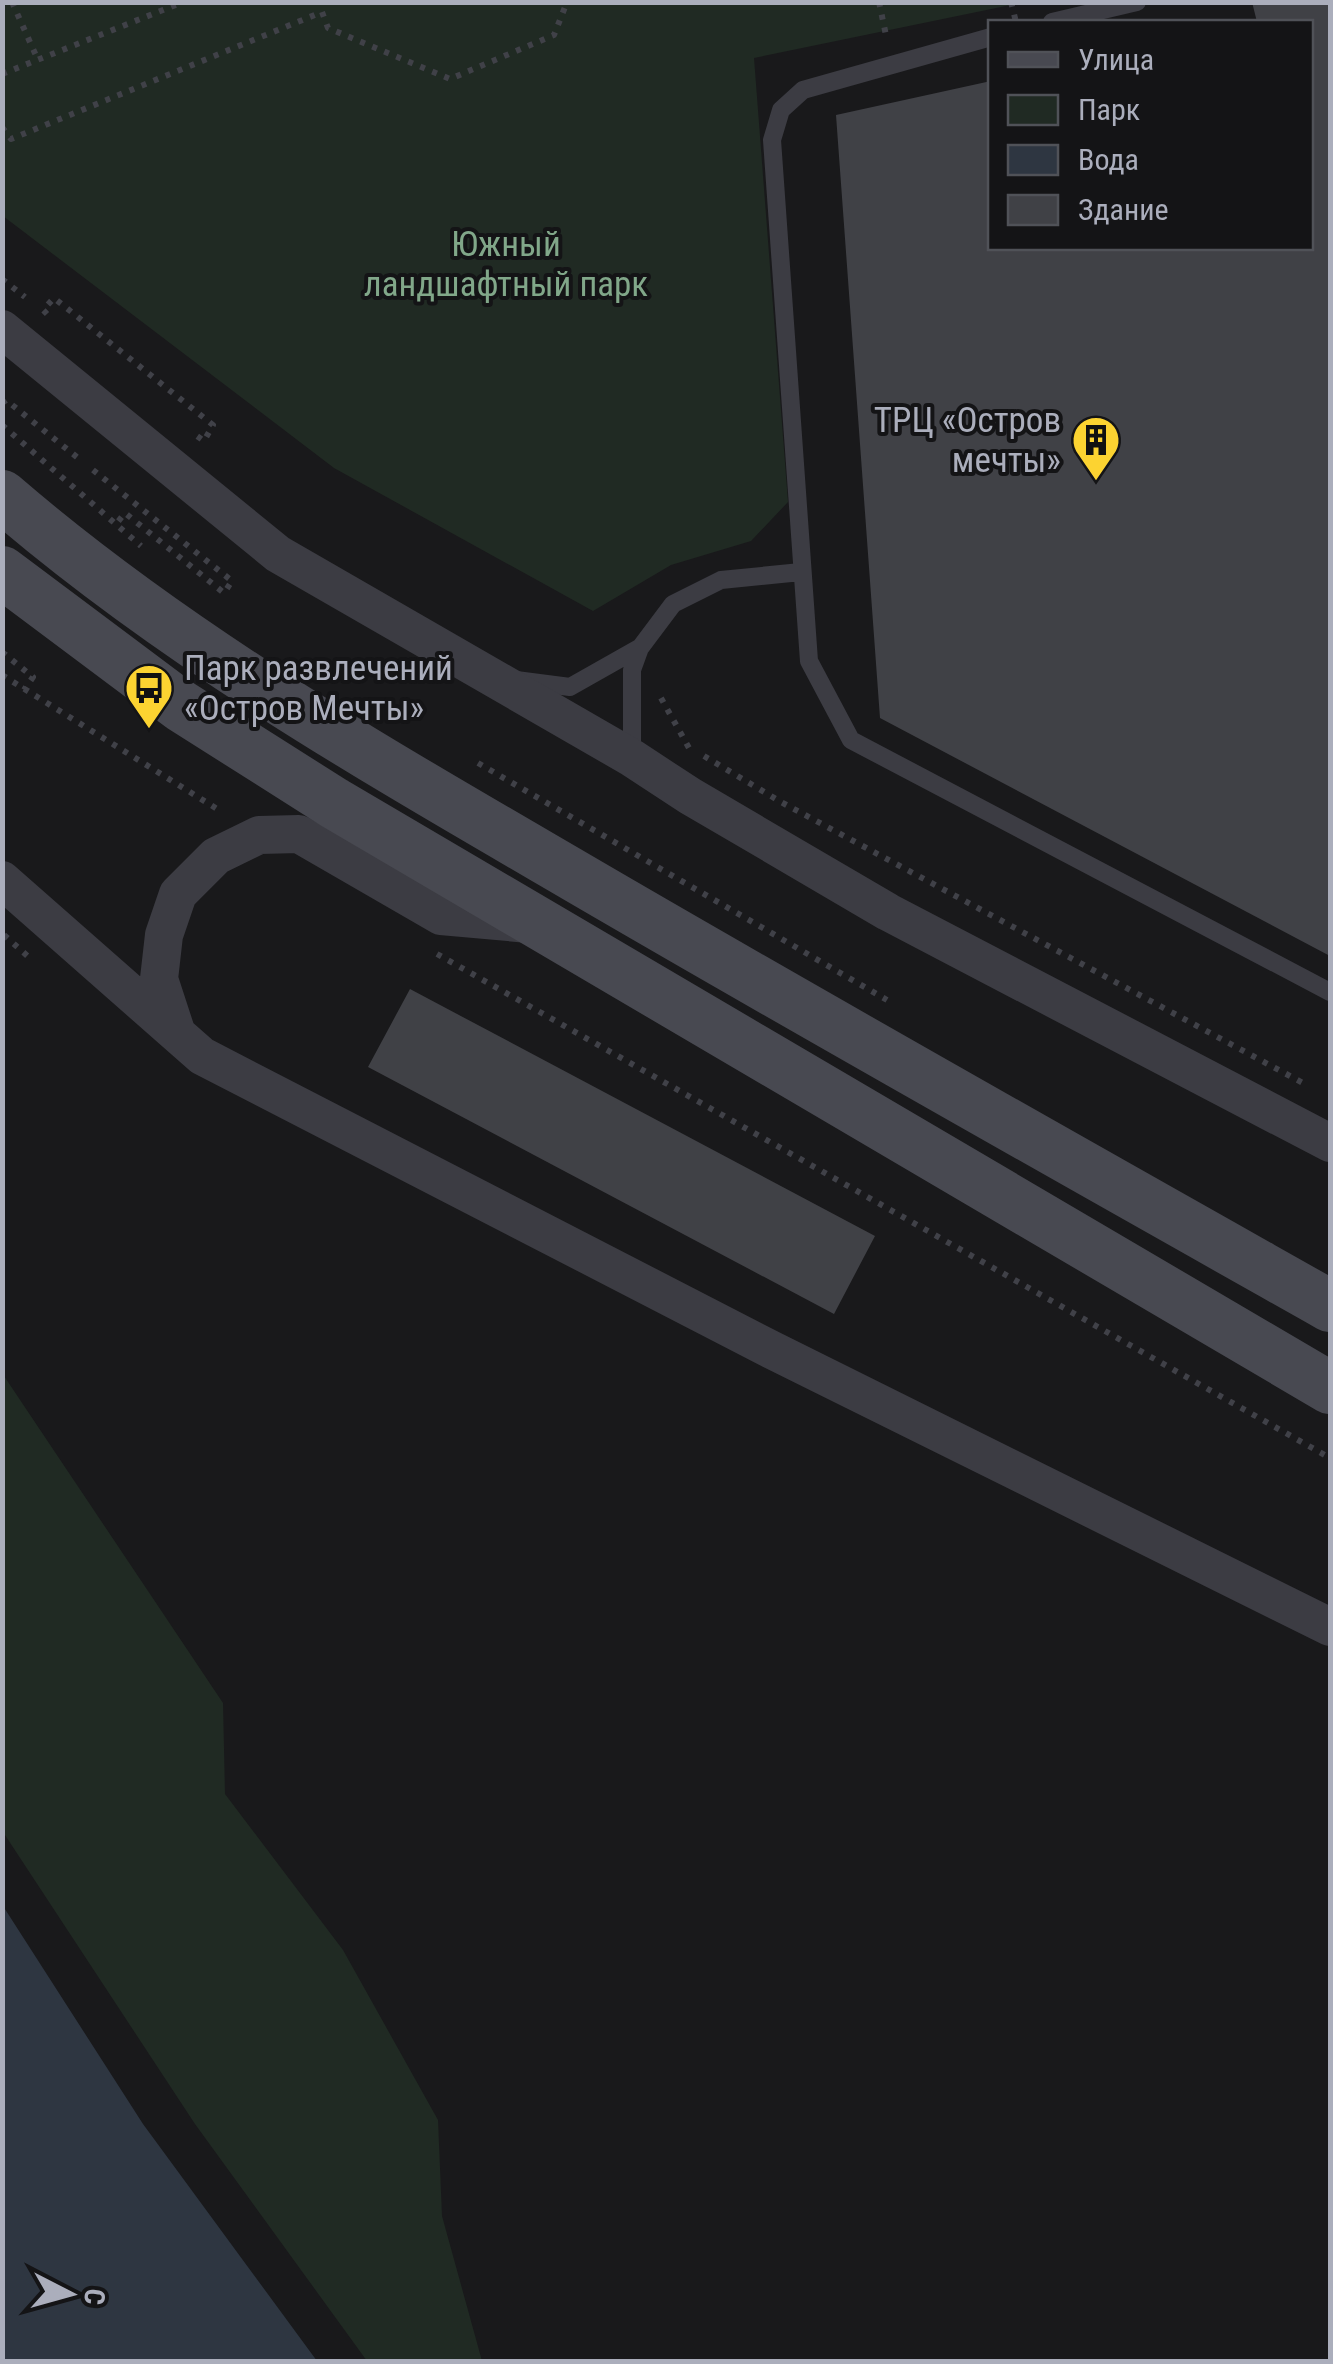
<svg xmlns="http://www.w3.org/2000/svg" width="1333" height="2364" viewBox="0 0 1333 2364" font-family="'Roboto Condensed',sans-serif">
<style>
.green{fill:#202a23}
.water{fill:#2e3641}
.building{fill:#404146}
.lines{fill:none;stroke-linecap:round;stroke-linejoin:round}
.path{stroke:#404148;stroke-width:6;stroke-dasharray:5 8;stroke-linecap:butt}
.service{stroke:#3c3c43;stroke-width:18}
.minor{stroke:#3c3c43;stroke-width:38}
.secondary{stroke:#484951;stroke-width:52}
.labels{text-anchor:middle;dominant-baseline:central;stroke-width:8;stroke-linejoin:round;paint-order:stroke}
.park-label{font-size:35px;fill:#81a789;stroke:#141416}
.poi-label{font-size:35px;fill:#abaebc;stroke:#141416;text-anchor:end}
</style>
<rect width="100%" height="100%" fill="#19191b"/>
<path class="green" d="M2 3 3 2 1020 3 754 58 788 502 751 541 671 565 593 611 334 468 3 216Z
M2 1373 223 1703 225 1794 343 1950 438 2120 442 2216 482 2361H367L195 2124 3 1832Z"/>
<path class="water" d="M3 1906 143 2124 317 2361H3Z"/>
<path class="building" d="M1252 2H1330V956L880 718 836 115 991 81V248H1310V22H1257Z
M410 989 875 1236 834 1314 368 1067Z"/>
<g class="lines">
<path class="path" d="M12 2 38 60
M879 2 887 40
M1011 2 1016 22
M2 74 183 2
M2 127 11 139 322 12 328 28 450 79 554 35 567 2
M2 279 25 297
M47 314 43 310 54 298 213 425 204 441 197 436
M2 403 6 400 78 458
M2 425 141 546
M93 470 232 581 224 593 125 513 116 524
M2 652 33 677 24 690
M2 675 222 812
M661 698 689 748
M704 756 781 802 1303 1083
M478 763 887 1000
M4 935 32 960
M437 954 1330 1458"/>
<path class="service" d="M1052 22 1137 2
M991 37 803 90 781 110 772 140 809 661 851 740 1330 992
M516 680 570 687 639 648
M632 757V670L640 648 673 604 721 580 801 572"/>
<path class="minor" d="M2 329 278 554 632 758 690 796 888 912 1330 1143
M2 880 202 1056 772 1350 1330 1627
M176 1031 159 979 164 935 178 894 216 856 259 835 299 834 441 916 529 924"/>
<path class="secondary" d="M2 496C177 647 376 760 575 876 825 1022 1078 1164 1330 1306
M2 572 181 706 334 803 1330 1388"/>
</g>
<defs>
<g id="building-pin" transform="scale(2.5)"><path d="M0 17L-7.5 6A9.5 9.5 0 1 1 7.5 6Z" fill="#fcd331" stroke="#141416"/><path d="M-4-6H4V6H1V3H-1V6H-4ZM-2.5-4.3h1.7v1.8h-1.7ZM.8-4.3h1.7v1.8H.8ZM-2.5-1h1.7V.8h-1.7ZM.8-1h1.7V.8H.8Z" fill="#111"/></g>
<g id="bus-pin" transform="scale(2.5)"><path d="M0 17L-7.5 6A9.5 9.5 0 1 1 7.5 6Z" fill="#fcd331" stroke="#141416"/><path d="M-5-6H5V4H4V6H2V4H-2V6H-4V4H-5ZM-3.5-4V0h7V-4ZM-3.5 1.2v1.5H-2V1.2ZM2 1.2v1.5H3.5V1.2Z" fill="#111"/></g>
</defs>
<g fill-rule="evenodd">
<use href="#building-pin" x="1096" y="440"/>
<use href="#bus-pin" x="149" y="688"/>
</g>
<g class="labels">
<g class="park-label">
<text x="506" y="244">Южный<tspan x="506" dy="40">ландшафтный парк</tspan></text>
</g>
<g class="poi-label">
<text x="1061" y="420">ТРЦ «Остров<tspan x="1061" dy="40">мечты»</tspan></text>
<text x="184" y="668" text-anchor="start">Парк развлечений<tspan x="184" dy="40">«Остров Мечты»</tspan></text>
</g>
</g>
<rect width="1333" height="2364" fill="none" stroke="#abaebc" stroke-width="10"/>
<rect x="988" y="20" width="325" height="230" fill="#141416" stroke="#505258" stroke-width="2.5"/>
<rect x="1008" y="52" width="50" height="15" fill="#484951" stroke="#505258" stroke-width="2.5"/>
<text x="1078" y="70" font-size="30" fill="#abaebc">Улица</text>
<rect x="1008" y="95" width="50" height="30" fill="#202a23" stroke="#505258" stroke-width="2.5"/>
<text x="1078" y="120" font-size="30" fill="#abaebc">Парк</text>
<rect x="1008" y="145" width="50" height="30" fill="#2e3641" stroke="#505258" stroke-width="2.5"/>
<text x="1078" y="170" font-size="30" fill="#abaebc">Вода</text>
<rect x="1008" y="195" width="50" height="30" fill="#404146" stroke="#505258" stroke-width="2.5"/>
<text x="1078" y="220" font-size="30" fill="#abaebc">Здание</text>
<g transform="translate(70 2294) rotate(96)" stroke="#141416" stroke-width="8" paint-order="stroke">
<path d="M0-8L18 38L0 25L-18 38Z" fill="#abaebc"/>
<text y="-15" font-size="28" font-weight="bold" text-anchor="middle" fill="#abaebc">С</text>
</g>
</svg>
